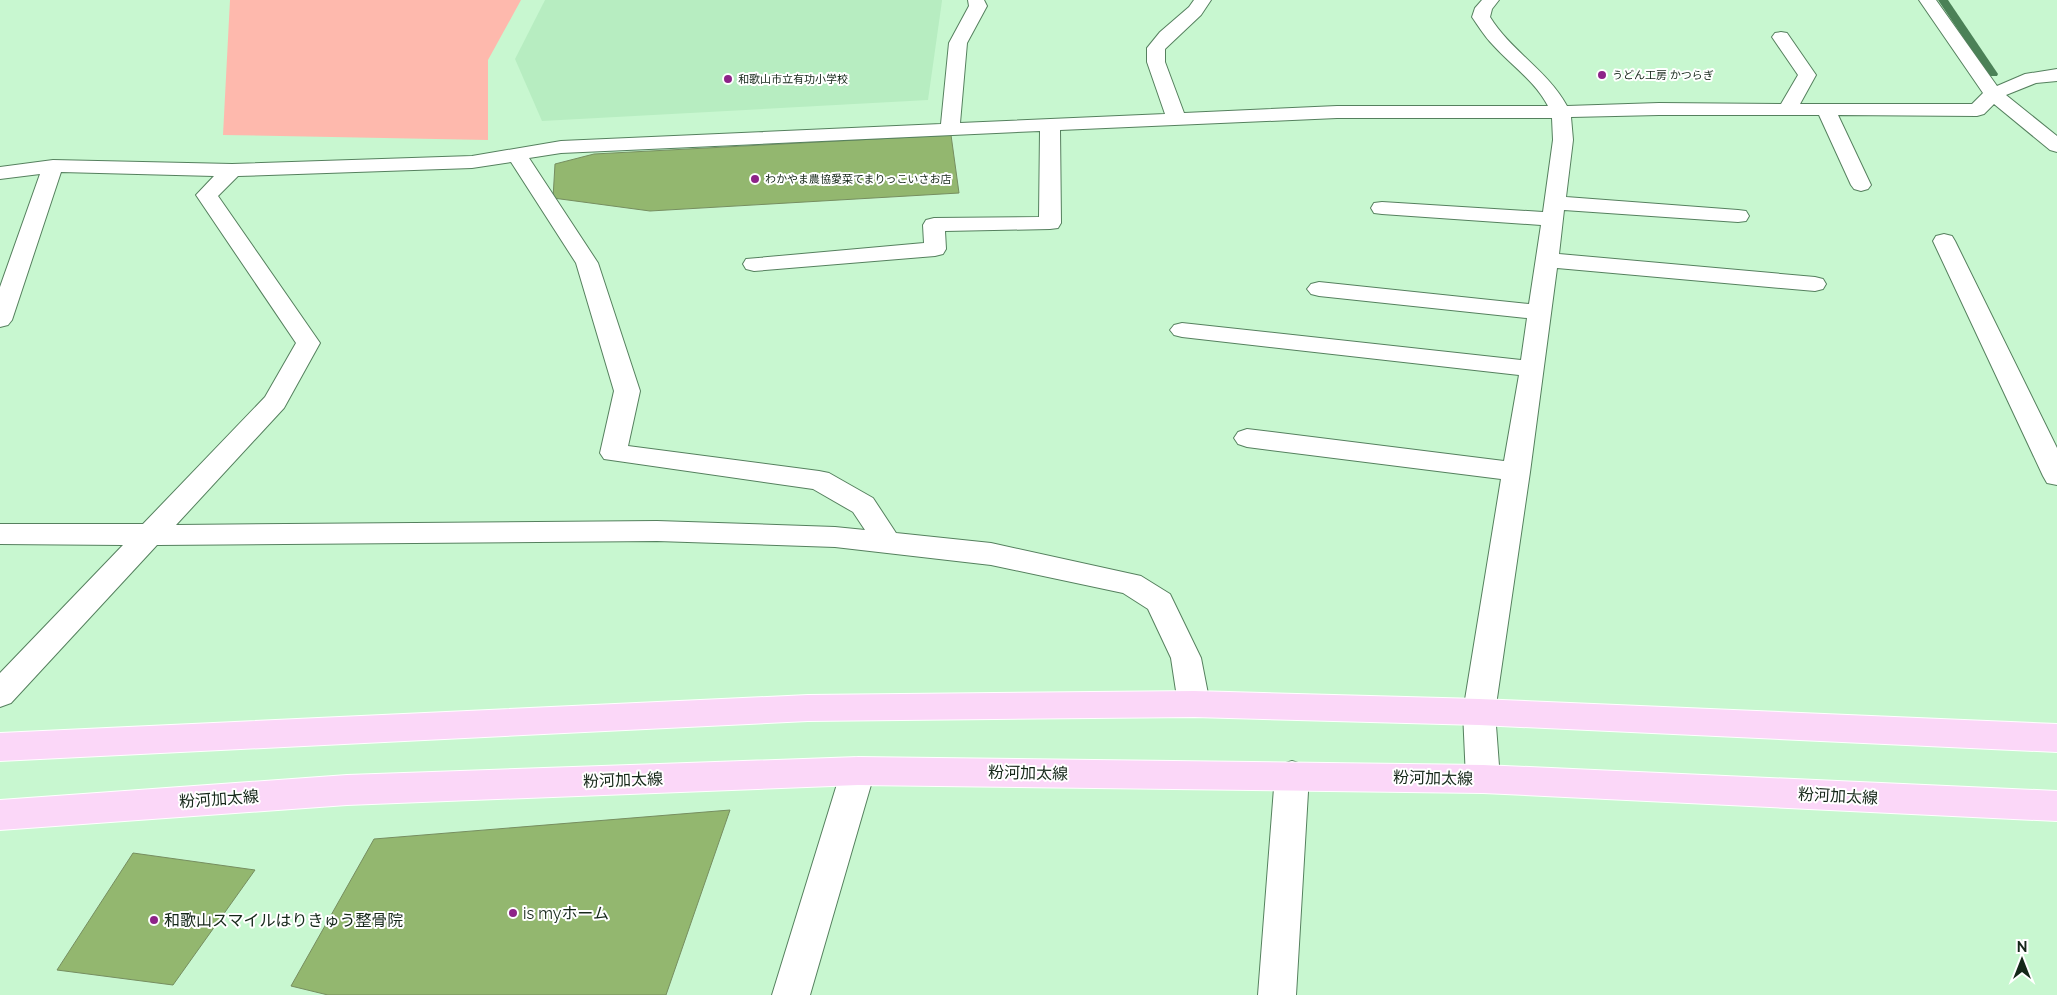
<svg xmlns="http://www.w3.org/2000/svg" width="2057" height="995" viewBox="0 0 2057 995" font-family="Raleway,'Noto Sans JP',sans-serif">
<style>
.built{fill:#b7edc1}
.green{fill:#feb9ad}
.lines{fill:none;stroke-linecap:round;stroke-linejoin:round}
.stream{fill:#4b8157;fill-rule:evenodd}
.building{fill:#93b76f;stroke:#768e60}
.street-casing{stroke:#55805e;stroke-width:2}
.primary-casing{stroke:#fff;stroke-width:2}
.street{fill:#fff;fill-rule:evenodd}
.primary{fill:#fbd7f8;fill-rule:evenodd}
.poi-dot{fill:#8d2388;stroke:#fff;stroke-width:2}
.labels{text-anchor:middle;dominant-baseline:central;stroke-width:4;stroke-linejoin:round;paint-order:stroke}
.far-poi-label{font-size:11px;fill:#152719;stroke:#fff;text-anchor:start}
.near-street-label{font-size:16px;fill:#152719;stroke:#fff}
.near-poi-label{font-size:16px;fill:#152719;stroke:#fff;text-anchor:start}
</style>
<rect width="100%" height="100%" fill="#c8f7d0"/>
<path class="built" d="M545 0H942V1L928 100 542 121 515 59Z"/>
<path class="green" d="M230 0H521L488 60V140L223 135Z"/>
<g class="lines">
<path class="stream" d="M1938 0H1948L1998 74 1997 76H1989Z"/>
</g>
<path class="building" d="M951 135 959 193 650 211 553 198 555 164 594 154Z
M730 810 666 995H328L291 986 374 839Z
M133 853 255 870 173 985 57 970Z"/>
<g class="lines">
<g class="street-casing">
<path id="street" d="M968 0H984L987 6 967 43 960 123 1165 114 1147 62V48L1160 32 1189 7 1194 0H1211L1201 15 1165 49V62L1184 113 1337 106H1548C1535 81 1512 66 1493 45 1485 37 1479 27 1472 17L1475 8 1482 0H1499L1492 9 1490 17C1511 51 1548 71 1567 106L1659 103 1781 104 1798 75 1772 37 1775 33 1781 32 1787 33 1816 75 1800 104H1972L1983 93 1919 0H1936L1997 86 2025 74 2057 69V81L2036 83 2006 95 2057 136V152L2050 150 1994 104 1984 114 1977 116 1838 115 1871 185 1868 189 1861 191 1854 189 1851 185 1819 115H1659L1571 117 1573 140 1566 197 1738 210 1746 211 1749 216 1746 221 1738 222 1564 210 1559 254 1815 277 1823 279 1826 284 1823 289 1815 291 1557 268 1530 472 1495 712 1500 779 1495 789 1483 793 1471 789 1466 779 1463 712 1501 479 1247 447 1238 444 1234 438 1238 432 1247 429 1504 461 1519 375 1182 337 1174 335 1170 330 1174 325 1182 323 1521 360 1527 318 1319 296 1311 294 1307 289 1311 284 1319 282 1529 304 1541 225 1382 214 1374 213 1371 208 1374 203 1382 202 1543 212 1553 140 1552 118H1337L1060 130 1061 223 1058 228 1050 229 945 231 946 249 943 254 935 256 754 271 746 269 743 264 746 259 924 243 923 225 926 220 934 218 1039 217 1040 131 561 153 529 158 598 263 640 391 628 446 819 471 829 473 873 498 896 533 991 543 1141 576 1170 594 1201 658 1210 704 1205 713 1194 717 1183 713 1178 704 1171 658 1148 609 1123 593 991 565 835 547 657 541 157 545 11 703 0 707V673L123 545 0 544V524H143L265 397 296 343 196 195 214 176 61 172 12 320 8 325 0 327V287L40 174 0 179V167L53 160 232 164 472 156 561 141 941 124 949 43 969 6ZM511 162 576 263 614 391 600 453 604 459 813 489 853 512 865 530 835 527 657 521 176 525 284 408 320 343 218 196 238 176 472 168Z
M1944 234 1952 236 1955 241 2057 448V485L2047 483 2043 476 1933 241 1936 236Z
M858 757 870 761 875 771 810 995H772L841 771 846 761Z
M1292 761 1304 765 1309 775 1296 995H1258L1275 775 1280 765Z"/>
</g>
<g class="primary-casing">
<path id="primary" d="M1194 691 1479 699 2057 724V752L1479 725 1194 717 808 721 0 761V733L808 695Z
M858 757 1483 765 2057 791V821L1483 793 858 785 347 805 0 830V800L347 775Z"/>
</g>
<use href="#street" class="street"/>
<use href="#primary" class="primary"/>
</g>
<g class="poi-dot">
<circle cx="1602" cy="75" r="5"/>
<circle cx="728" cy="79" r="5"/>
<circle cx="755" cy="179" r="5"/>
<circle cx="513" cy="913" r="5"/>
<circle cx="154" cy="920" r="5"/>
</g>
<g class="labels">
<g class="far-poi-label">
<text x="1612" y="75">うどん工房 かつらぎ</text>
<text x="738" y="79">和歌山市立有功小学校</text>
<text x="765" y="179">わかやま農協愛菜てまりっこいさお店</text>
</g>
<g class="near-street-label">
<text transform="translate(1028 773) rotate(1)">粉河加太線</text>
<text transform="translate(1433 778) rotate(1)">粉河加太線</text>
<text transform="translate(623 780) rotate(-2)">粉河加太線</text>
<text transform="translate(1838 796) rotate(3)">粉河加太線</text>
<text transform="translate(219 799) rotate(-4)">粉河加太線</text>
</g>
<g class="near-poi-label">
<text x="523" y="913">is myホーム</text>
<text x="164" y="920">和歌山スマイルはりきゅう整骨院</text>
</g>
</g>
<g transform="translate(2022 960)" stroke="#ffffff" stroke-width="4" paint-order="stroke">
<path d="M0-4L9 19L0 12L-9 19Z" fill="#152719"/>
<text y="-8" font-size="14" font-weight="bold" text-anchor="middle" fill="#152719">N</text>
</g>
</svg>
